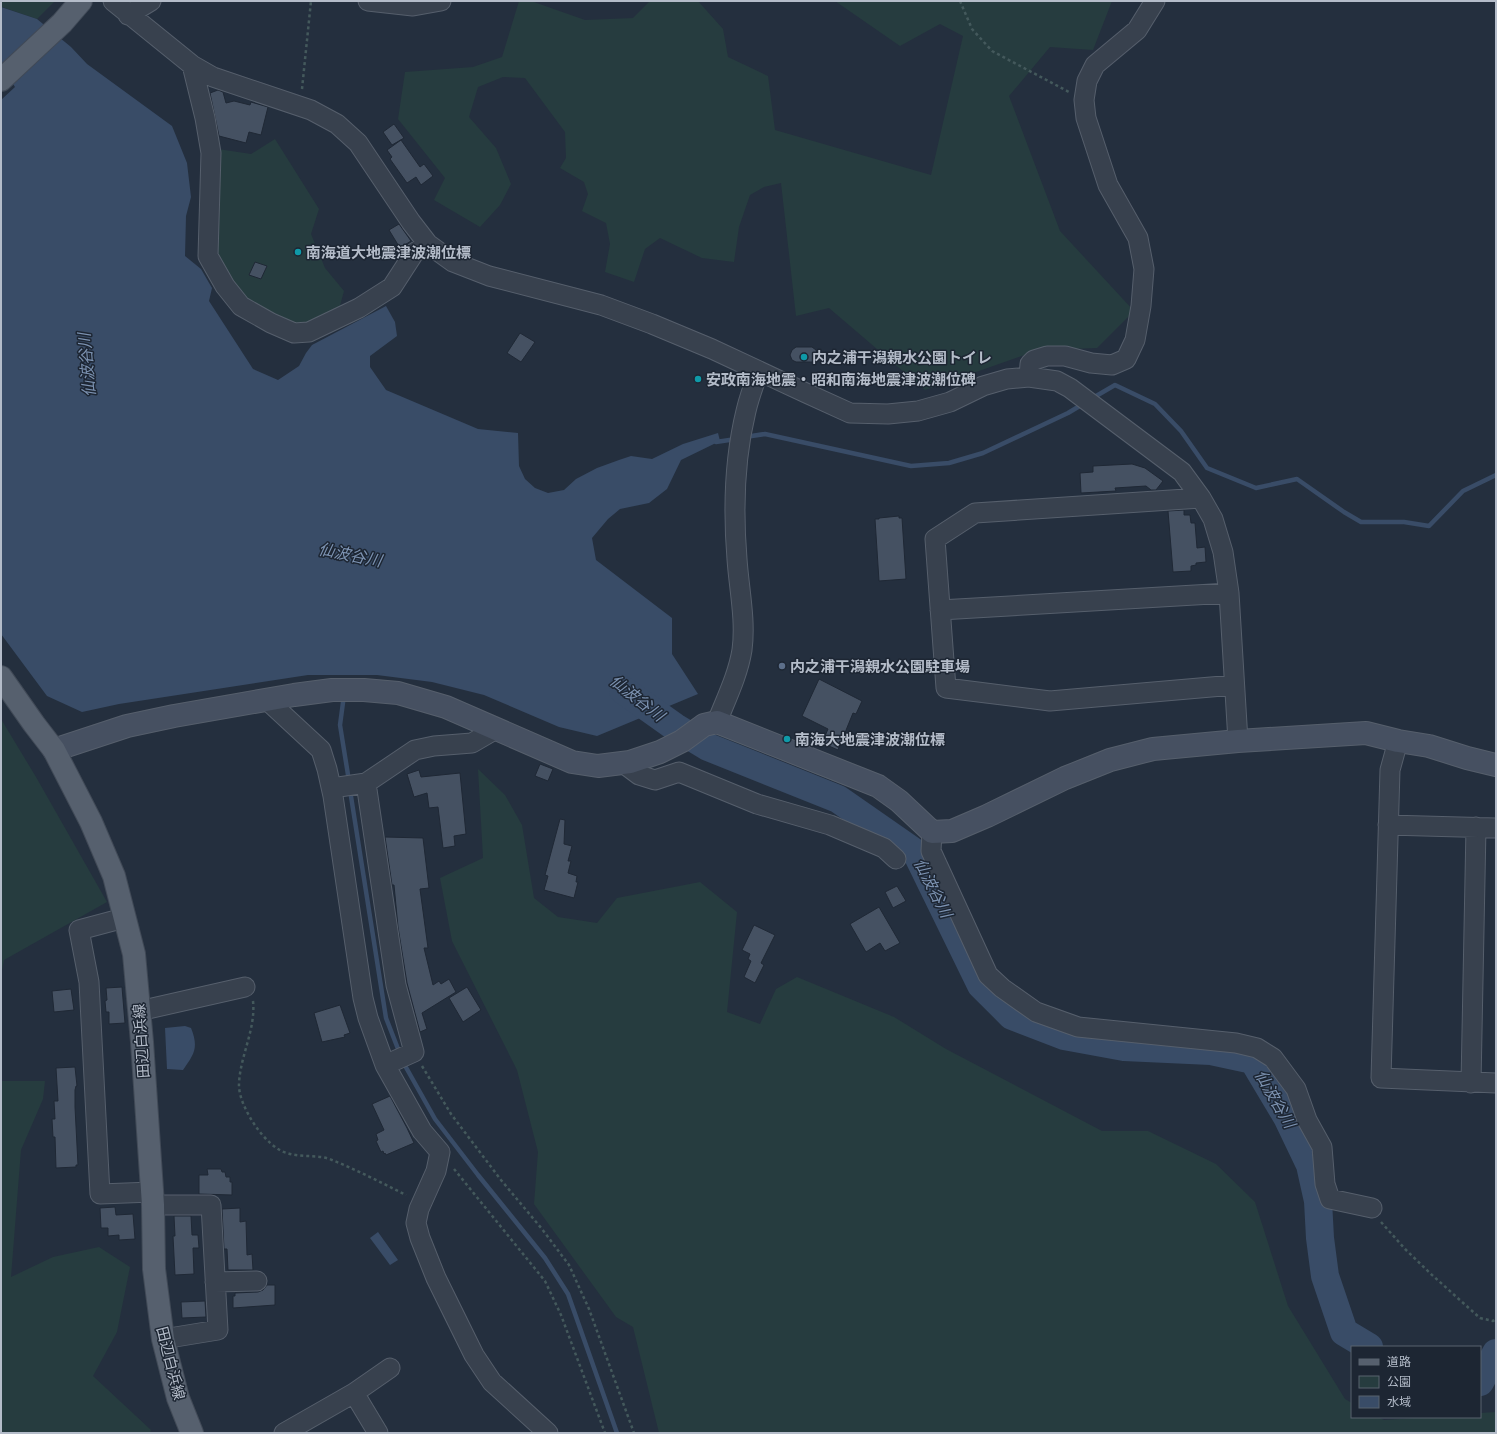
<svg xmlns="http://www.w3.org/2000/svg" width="1497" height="1434" viewBox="0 0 1497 1434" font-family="'Space Grotesk','Noto Sans JP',sans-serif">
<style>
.green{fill:#263c3f}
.water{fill:#394c67}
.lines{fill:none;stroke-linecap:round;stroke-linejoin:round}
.stream{stroke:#394c67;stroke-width:4.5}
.river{stroke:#394c67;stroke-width:28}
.building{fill:#455162;stroke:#1f2835}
.street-casing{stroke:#565f6c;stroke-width:21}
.secondary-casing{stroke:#565f6c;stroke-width:24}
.primary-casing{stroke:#414a57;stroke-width:24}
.path{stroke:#44595c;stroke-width:2.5;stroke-dasharray:3 3;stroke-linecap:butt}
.street{stroke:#38414e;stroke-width:19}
.secondary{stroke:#465061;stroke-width:22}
.primary{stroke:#56606e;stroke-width:22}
.culture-dot{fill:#0f9aa8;stroke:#1d2633;stroke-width:1.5}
.service-dot{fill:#5c6f8a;stroke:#1d2633;stroke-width:1.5}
.labels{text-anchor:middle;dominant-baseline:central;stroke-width:3;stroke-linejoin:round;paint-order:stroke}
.poi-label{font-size:15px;font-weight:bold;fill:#b4bcc9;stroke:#1d2633;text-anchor:start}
.street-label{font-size:15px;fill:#b4bcc9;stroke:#1d2633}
.water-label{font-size:16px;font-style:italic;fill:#7c92b1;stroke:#1d2633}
</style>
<rect width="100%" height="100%" fill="#242f3e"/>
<path class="green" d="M1 1H55L37 19 2 7Z
M519 1H531L585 20 633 18 650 1H698L723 29 728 57 768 76 775 130 931 175 963 36 940 24 900 46 835 1H1112L1093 50 1050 47 1009 96 1060 231 1134 311 1097 348 1039 350 925 390 829 308 796 316 781 183 764 187 750 195 739 227 734 262 702 258 660 238 645 249 634 282 605 272 610 244 606 223 582 211 588 194 584 182 560 168 566 158 565 132 525 78 503 77 478 87 469 117 496 148 511 184 500 205 480 227 434 200 445 178 398 119 405 72 473 67 502 57Z
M275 139 319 209 311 234 325 268 344 291 338 313 306 325H290L248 303 214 257 218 149 251 154Z
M1 719 36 777 107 902 4 960 1 975Z
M478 769 505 795 522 825 534 898 558 917 597 923 617 898 700 882 737 912 727 1012 760 1024 776 989 797 977 894 1017 946 1049 1102 1131H1148L1216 1164 1255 1202 1288 1306 1345 1399 1352 1403V1417H1378L1384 1420 1428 1417H1480V1413L1496 1412V1433H659L633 1327 616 1317 534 1204 538 1152 517 1070 452 941 440 878 483 858Z
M1 1081H45L43 1099 21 1150 11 1277 53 1257 99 1247 130 1267 117 1332 93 1376 151 1430 150 1433H1Z"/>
<path class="water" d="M1 7 37 19 71 47 87 64 172 126 187 163 191 197 186 216 185 256 201 269 212 288 209 301 253 369 278 380 299 366 306 353 312 345 386 306 395 322 397 336 370 356V367L386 390 478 429 518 433 519 466 525 479 535 488 548 493 564 490 576 479 597 468 619 460 631 456 652 459 683 444 718 433 720 441 681 460 667 489 649 503 620 509 608 519 592 538 596 560 672 618V654L698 694 597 736 559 727 484 695 432 682 377 675H308L119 704 82 712 47 696 1 634V100L15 87 1 66Z
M185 1026 191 1028C199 1048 194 1054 183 1070L167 1069 165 1028Z
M378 1232 398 1260 390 1265 370 1238Z"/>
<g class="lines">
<path class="stream" d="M1091 399 1115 385 1155 404 1181 431 1207 468 1256 488 1297 479 1344 512 1361 522H1404L1429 526 1463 491 1496 475
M745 437 765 434 911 466 949 463 983 453 1068 413 1083 404
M716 442 736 439
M344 695 340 725 349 781
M350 790 386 1018 400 1054
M403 1062 435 1119 478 1175 545 1258 568 1294 617 1433"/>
<path class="river" d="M623 690 675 727 708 747 838 799 917 854 981 985 1012 1016 1064 1036 1124 1047 1211 1051 1253 1060 1287 1117 1310 1165 1318 1201 1320 1238 1325 1276 1344 1332 1369 1347
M1480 1382 1496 1353"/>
</g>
<path class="building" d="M218 90 223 92 226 103 234 101 250 105 251 102 268 107 261 135 249 132 246 143 219 136 210 93Z
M394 124 404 138 392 145 383 132Z
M401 140 420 167 424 164 433 176 421 185 416 177 407 183 390 159 392 157 387 150Z
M399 224 411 241 400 248 389 230Z
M255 262 267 266 261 279 249 275Z
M520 333 535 342 521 362 507 353Z
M796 347H812L816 350 817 354V359L812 362H796L792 360 790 355 792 350Z
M1132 464 1145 468 1163 481 1156 490H1151L1146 486 1115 488 1116 491 1081 493 1080 473 1093 472V466Z
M1184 510V515H1190L1191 523H1195L1197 548 1205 547 1206 562 1196 563V565L1191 566V571L1173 572 1168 511Z
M899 516V518H902L906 579 879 581 875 519H879V518Z
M819 679 862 701 856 714 853 713 838 750 822 743 828 729 802 716Z
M540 764 553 769 548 781 535 776Z
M419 770 421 777 460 773 466 834 454 836 455 846 443 848 438 807 429 808 427 793 414 797 407 774Z
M560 819 565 820 564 844 572 846 568 861H571L568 873 577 876 576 882H578L574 898 544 890 548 876 545 875Z
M385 837 423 838 429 888 420 889 428 948H424L433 985 439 981 441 984 449 979 456 992 422 1013 427 1029 420 1032 407 983 398 927 394 885H392Z
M897 886 906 901 893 908 885 892Z
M879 907 900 943 885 951 880 943 866 952 850 924Z
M754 925 775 935 761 963 764 965 755 983 744 977 751 961 748 959 750 954 742 950Z
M122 987 125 1023 109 1024V1012H106L105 1001 107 1000 106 988Z
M467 987 481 1010 463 1022 449 998Z
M71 989 74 1010 54 1012 52 991Z
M340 1005 350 1033 344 1035 345 1037 322 1042 314 1013Z
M75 1067 77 1086H76L75 1090V1107L78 1165H76V1167L56 1168 55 1137H53L52 1119H55L54 1101H58L56 1068Z
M390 1096 407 1128 414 1143 386 1155 385 1153 384 1154 383 1151 381 1152 376 1141 378 1140 376 1134 384 1130 372 1104Z
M207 1169H221L222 1172H225L226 1177H230V1182H232V1195L199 1194V1175H208Z
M115 1207 116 1215 133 1214 135 1239 119 1240V1235L108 1236V1228H101L100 1208Z
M240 1208V1222L246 1221 247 1255 252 1254 253 1270H228L227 1249H224L222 1209Z
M174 1216H191L192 1235H198L199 1248H193L194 1274 175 1275 173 1236H175Z
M267 1285H275V1305L233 1308V1296H235V1293L258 1292 263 1290Z
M205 1301 206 1317 182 1318 181 1302Z"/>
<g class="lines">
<g class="street-casing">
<path id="street" d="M113 1 192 65 213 77 311 110 337 124 358 143 411 222 428 244 453 262 489 276 601 305 652 324 712 349 806 393 850 413 888 414 918 411 950 402 983 386 1007 379 1029 377 1057 381 1070 388 1182 472 1201 498 1213 519 1223 552 1229 593 1238 741
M368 1 413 6 441 1
M128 15 151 1
M192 65 205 118 211 153 208 256 225 286 241 306 271 323 294 333 309 332 359 308 392 287 414 253 428 244
M1029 377 1030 364 1034 360 1047 356H1065L1091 363 1112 365 1126 359 1135 340 1141 306 1144 269 1138 238 1108 185 1086 118 1084 100 1087 81 1095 65 1137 30 1155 1
M1201 498 975 513 935 539 946 688 1050 701 1234 685
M940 610 1229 593
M267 700 321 750 327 769 333 796 363 998 368 1018 385 1065 422 1131 440 1152 436 1171 419 1209 416 1223 420 1238 436 1278 474 1355 492 1382 548 1433
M717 722C726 699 738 675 742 650 746 620 739 589 737 559 733 510 734 460 746 411 749 398 754 384 759 371
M1398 741 1390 770 1381 1078 1496 1083
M623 763 639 775 655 780 679 772 757 804 830 825 884 848 896 859
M366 783 396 985 414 1052 385 1065
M332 788 366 783 415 750 434 746 472 743 496 729
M1388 825 1496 828
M932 832 931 851 988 975 1002 988 1036 1012 1078 1027 1236 1043 1257 1048 1273 1058 1296 1089 1307 1120 1322 1147 1325 1184 1330 1199 1372 1208
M124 918 79 930 89 982 100 1194 152 1192
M139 1011 245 987
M1471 1083 1476 827
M153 1205H211L218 1330 163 1339
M215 1282 257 1281
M354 1393 378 1433
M284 1433 354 1393 390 1368"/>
</g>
<g class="secondary-casing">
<path id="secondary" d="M54 750 127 726 174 716 294 695 332 690H364L398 693 446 707 572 762 598 766 630 762 660 752 682 741 704 725 717 722 878 786 899 801 932 832 952 831 987 816 1065 778 1110 760 1153 749 1238 741 1366 733 1398 741 1429 746 1467 758 1496 765"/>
</g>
<g class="primary-casing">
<path id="primary" d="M1 80 62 23 81 1
M1 677 34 724 54 750 91 822 114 876 134 954 142 1042 153 1205 154 1269 163 1339 178 1398 192 1433"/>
</g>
<path class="path" d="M960 1 972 29 992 51 1069 92
M302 89 311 1
M253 1001C256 1029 240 1056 239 1084 238 1106 266 1148 287 1153 302 1158 318 1154 332 1160 357 1170 382 1183 406 1195
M422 1066 451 1114 501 1180 542 1229 569 1265 589 1309 634 1433
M454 1169 545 1281 561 1315 605 1433
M1381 1222 1405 1249 1432 1275 1480 1318 1493 1321 1496 1319"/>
<use href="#street" class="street"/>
<use href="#secondary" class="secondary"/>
<use href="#primary" class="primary"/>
</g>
<g class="culture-dot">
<circle cx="298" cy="252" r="4"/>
<circle cx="804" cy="357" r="4"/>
<circle cx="698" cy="379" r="4"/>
<circle cx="787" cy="739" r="4"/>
</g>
<circle class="service-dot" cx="782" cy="666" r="4"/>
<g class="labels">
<g class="poi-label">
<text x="306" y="252">南海道大地震津波潮位標</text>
<text x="812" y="357">内之浦干潟親水公園トイレ</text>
<text x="706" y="379">安政南海地震・昭和南海地震津波潮位碑</text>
<text x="790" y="666">内之浦干潟親水公園駐車場</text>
<text x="795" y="739">南海大地震津波潮位標</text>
</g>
<g class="street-label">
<text transform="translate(141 1041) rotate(-94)">田辺白浜線</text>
<text transform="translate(171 1363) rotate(76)">田辺白浜線</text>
</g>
<g class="water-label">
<text transform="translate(87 365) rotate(-95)">仙波谷川</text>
<text transform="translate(350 555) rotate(11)">仙波谷川</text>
<text transform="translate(637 698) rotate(38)">仙波谷川</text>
<text transform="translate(933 888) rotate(63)">仙波谷川</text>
<text transform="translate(1275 1099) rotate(60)">仙波谷川</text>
</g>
</g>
<rect width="1497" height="1434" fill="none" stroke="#b4bcc9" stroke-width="4"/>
<rect x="1351" y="1346" width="130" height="72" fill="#1d2633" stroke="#59626f"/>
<rect x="1359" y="1359" width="20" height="6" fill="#56606e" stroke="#59626f"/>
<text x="1387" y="1366" font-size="12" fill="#b4bcc9">道路</text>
<rect x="1359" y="1376" width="20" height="12" fill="#263c3f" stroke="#59626f"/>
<text x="1387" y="1386" font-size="12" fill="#b4bcc9">公園</text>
<rect x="1359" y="1396" width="20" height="12" fill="#394c67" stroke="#59626f"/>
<text x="1387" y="1406" font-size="12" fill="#b4bcc9">水域</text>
</svg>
